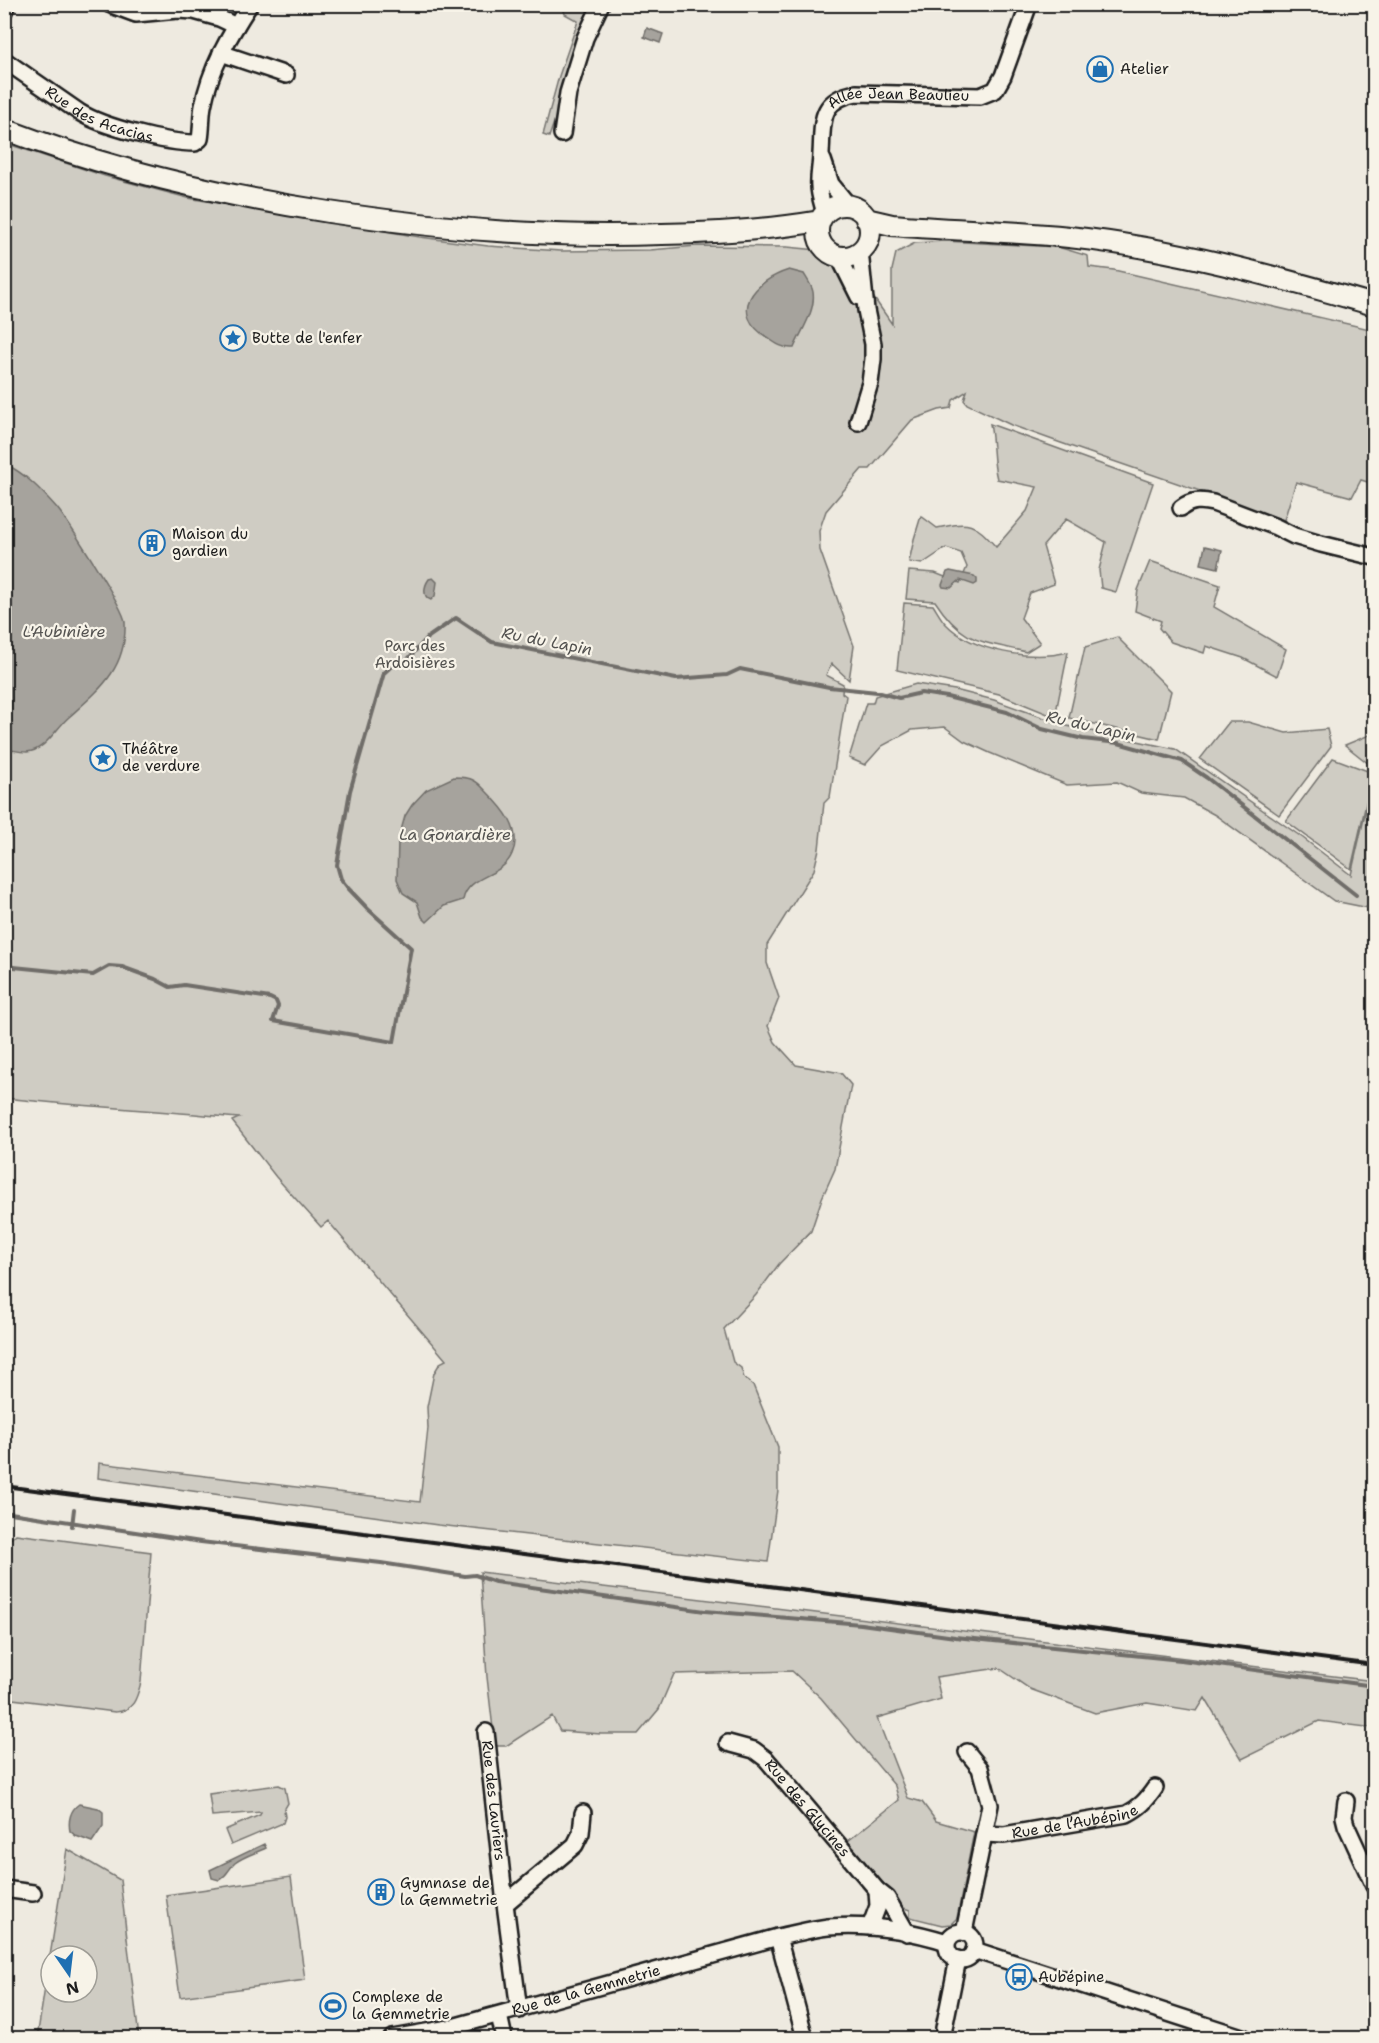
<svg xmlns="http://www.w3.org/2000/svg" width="1379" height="2043" viewBox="0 0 1379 2043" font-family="'Shantell Sans',sans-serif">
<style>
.green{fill:#cfccc3;stroke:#767470;stroke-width:1.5;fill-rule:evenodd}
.water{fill:#a6a39d;stroke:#6f6d69;stroke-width:1.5}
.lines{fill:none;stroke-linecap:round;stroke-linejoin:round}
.stream{stroke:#6f6d69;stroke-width:4}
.minor-casing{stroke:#1c1c1c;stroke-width:20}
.major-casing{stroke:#1c1c1c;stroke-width:24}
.minor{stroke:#f7f3e8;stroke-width:15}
.major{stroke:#f7f3e8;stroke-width:20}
.rail{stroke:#1c1c1c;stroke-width:4}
.labels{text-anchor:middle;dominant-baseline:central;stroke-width:4.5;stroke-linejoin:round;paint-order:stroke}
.poi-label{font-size:15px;fill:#1c1c1c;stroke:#f7f3e8;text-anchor:start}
.street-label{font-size:15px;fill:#1c1c1c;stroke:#f7f3e8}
.park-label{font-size:15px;fill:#52514e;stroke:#f7f3e8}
.water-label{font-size:16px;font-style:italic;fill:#535250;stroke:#f7f3e8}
</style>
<rect width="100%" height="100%" fill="#eeeae0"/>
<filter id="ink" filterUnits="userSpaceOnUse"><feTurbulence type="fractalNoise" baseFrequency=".0167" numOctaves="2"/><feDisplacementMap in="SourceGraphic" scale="12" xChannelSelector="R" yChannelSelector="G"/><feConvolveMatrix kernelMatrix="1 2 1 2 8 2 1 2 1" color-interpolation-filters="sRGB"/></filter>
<g filter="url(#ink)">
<path class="green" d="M562 5H596L585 32 549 137 543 135 559 76 578 21 565 14Z
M5 143 105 176 188 198 420 237 488 246 561 251 650 250 697 246 787 247 828 251 856 272 892 324V270L896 253 915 243 944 241 1058 247 1088 256 1089 267 1114 270 1374 330V484L1361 480 1352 497 1296 482 1284 520 1061 443 1011 425 967 404 964 400 967 391 953 400 951 408 939 410 912 420 870 469H862L826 511 819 531 820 550 854 646 849 680 832 664 826 675 843 684 842 693 846 696 830 797 824 803 819 849 814 870 767 945V963L779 998 768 1026 775 1042 796 1065 841 1073 851 1085 835 1169 822 1198 811 1231 779 1264 756 1295 724 1329 733 1362 741 1368 744 1378 753 1385 778 1447V1490L768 1562 438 1525 98 1478 99 1463 420 1502 428 1428 427 1407 434 1373 440 1363 446 1360 328 1221 321 1227 276 1177 232 1121 239 1118C161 1110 83 1107 5 1098Z
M990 424 1153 483 1116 592 1101 588 1099 570 1106 542 1066 519 1043 546 1054 584 1030 593 1021 618 1040 643 1026 652C981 641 963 644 935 601L906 599 909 571 935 573 960 583 967 567 961 553 946 548 922 564 909 562 914 539 921 516 937 528C970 521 974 522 996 547L1027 511 1037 487 997 479C992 460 994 442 990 424Z
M1150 561 1220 585 1214 607 1286 649 1277 676 1243 658 1206 646 1204 653 1171 642 1159 628 1161 621 1135 611 1138 590Z
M904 603 933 605C937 611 941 619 946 624 973 652 1032 661 1068 652L1055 717 999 694 897 670Z
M1117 637 1171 691 1159 739 1069 718 1085 647Z
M916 684 955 690 994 700 1067 726 1175 749 1303 838 1351 875 1374 775V909L1334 901 1215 815 1184 798 1141 793 1117 782 1067 785 990 753 964 741 945 727 912 730 882 746 865 765 849 758 866 703H873L875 696Z
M1229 722H1248L1286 733 1327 729 1331 746 1279 815 1200 759Z
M1374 733V768L1345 745Z
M1333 758 1373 773 1351 869 1286 821Z
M16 1534 151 1552 141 1682C137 1698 134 1711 115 1712L5 1698V1544Z
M480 1572 1374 1681V1728L1319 1721 1242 1759 1205 1698 1197 1711 1147 1703 1095 1713 1030 1689 999 1668 936 1677 941 1699 877 1718 908 1798 922 1802 936 1821 974 1832 957 1918 951 1924 942 1925 910 1917V1910L901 1907 848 1841 899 1800 895 1786 821 1698 792 1671 674 1674 659 1709 638 1734H601L560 1731 552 1716 506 1746H495L487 1677Z
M279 1785 285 1788 288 1803 284 1810 285 1817 283 1823 231 1845 225 1830 260 1815 261 1812 212 1816 209 1794Z
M67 1849 120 1880 139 2038H37ZM51 1956H87V1992H51Z
M291 1877 305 1980 180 1997 166 1895Z"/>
<path class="water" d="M647 28 663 34 660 43 644 37Z
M789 270 804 274C807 279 812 286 813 292 816 311 801 331 794 348 784 349 776 344 768 338 727 312 754 281 789 270Z
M5 464C25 473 42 491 57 508 69 523 124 608 125 622 127 669 99 690 69 717 57 727 45 751 27 752 20 752 12 750 5 749Z
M1205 546 1222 550 1218 568 1201 564Z
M950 571 974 576 977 579V583L974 585 960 580 951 588 943 587 942 585 947 572Z
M433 578 437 582 435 596 431 600C422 597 424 586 429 579Z
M454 777C460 777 468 777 473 780 478 782 483 788 487 792 503 808 523 830 512 854 502 878 468 874 463 900L444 906 427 922 422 917 417 902 403 893 397 879 398 841 405 816 412 805 426 790Z
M79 1804 98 1808 103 1812V1826L92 1842 76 1836 70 1831C68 1821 70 1810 79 1804Z
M264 1844 266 1848C256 1853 244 1856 235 1863 228 1869 229 1874 219 1880L212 1878 210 1870Z"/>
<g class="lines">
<path class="stream" d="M4 966 93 975 109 966 122 967 155 979 170 987 184 985 270 998 276 1001 278 1006 273 1021 394 1042 411 948 368 909 348 888 341 879 337 865 350 791 384 673 395 663 407 660 427 638 456 618 492 642 676 679 727 675 740 669 829 687 877 692 899 698 921 693 947 697 1007 712 1042 729 1083 739 1118 743 1182 761 1207 778 1356 895
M4 1512 201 1542 381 1563 465 1576 475 1575 495 1582 705 1611 861 1624 955 1637 1181 1660 1374 1686
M72 1526 74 1509"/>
<g class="minor-casing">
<g id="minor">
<path d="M109 4 136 14 178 10 194 11 219 18 236 26"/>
<path d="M4 11 7 4"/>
<path d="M221 53 286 75"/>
<path id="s1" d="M4 60 79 112C103 127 166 143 195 143L200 139C202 128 201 117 203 106 210 69 229 36 250 4"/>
<path d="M562 134 568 93 585 38 601 4"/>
<path d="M823 160 831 184 849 206"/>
<path id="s2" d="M825 214C823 205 819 195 819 186 818 176 821 165 821 154 823 123 818 100 856 93L980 96 995 90 1003 76 1029 4"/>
<path d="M839 257 859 297"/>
<path d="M858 422 870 383 873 359V344L866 310 860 251"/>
<path d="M1181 508C1191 500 1201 500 1213 503L1276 527 1294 536 1321 544 1374 557"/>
<path id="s3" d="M486 1732 505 1904 519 2010"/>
<path id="s4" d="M728 1743 754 1750 766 1759 877 1890 887 1898 907 1933"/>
<path d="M1346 1801 1344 1817 1346 1825 1374 1886"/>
<path id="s5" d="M984 1834 1004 1835 1127 1814C1140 1807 1146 1801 1155 1788"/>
<path d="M4 1889 33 1893"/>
<path d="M505 1904 575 1845 581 1833 583 1813"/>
<path d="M870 1927 878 1906 877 1890"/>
<path d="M964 1932 990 1805 980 1768 967 1752"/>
<circle cx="961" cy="1946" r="14"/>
<path d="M778 1937 805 2038"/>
<path d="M974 1950 1245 2038"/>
<path d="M499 2015 504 2038"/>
<path id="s6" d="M392 2038 449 2028 778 1937C794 1934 811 1929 828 1927 868 1924 909 1930 947 1942"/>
<path d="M944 2038V2028L958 1959"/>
</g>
</g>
<g class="major-casing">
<path id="major" d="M4 129C109 169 218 195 329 212 442 229 547 238 662 234 715 233 768 230 820 221
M818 231a26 26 0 1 1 52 0a26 26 0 1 1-52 0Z
M866 219 892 225C951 230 1010 231 1069 237 1173 248 1274 276 1374 305"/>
</g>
<use href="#minor" class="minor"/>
<use href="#major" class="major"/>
<path class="rail" d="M4 1486 1374 1665"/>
</g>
</g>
<defs>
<g id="shop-ring" transform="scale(1.35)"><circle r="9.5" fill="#f7f3e8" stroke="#1f6fb2" stroke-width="1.5"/><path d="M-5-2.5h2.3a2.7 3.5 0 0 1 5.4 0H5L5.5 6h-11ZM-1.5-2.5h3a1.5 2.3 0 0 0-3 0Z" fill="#1f6fb2"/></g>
<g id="sight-ring" transform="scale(1.35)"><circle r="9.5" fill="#f7f3e8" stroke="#1f6fb2" stroke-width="1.5"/><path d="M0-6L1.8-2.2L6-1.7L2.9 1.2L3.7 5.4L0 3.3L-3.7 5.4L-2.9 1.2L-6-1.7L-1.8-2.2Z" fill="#1f6fb2"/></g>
<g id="building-ring" transform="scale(1.35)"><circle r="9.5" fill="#f7f3e8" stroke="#1f6fb2" stroke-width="1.5"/><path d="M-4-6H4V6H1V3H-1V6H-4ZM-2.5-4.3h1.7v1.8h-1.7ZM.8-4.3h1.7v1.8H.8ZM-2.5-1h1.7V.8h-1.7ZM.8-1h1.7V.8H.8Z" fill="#1f6fb2"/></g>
<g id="bus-ring" transform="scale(1.35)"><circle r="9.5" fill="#f7f3e8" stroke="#1f6fb2" stroke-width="1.5"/><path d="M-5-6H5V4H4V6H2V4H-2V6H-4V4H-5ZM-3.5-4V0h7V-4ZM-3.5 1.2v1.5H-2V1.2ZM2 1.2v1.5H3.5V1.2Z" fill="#1f6fb2"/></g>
<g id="stadium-ring" transform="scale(1.35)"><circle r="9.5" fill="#f7f3e8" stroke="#1f6fb2" stroke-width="1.5"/><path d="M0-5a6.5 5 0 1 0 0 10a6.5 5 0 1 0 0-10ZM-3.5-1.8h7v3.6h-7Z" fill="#1f6fb2"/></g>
</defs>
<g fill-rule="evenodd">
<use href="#shop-ring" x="1100" y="69"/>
<use href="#sight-ring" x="233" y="338"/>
<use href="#building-ring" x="152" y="543"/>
<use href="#sight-ring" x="103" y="758"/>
<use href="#building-ring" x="381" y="1892"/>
<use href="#bus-ring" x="1019" y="1977"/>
<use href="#stadium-ring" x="333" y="2006"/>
</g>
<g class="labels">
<g class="poi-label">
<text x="1120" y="69">Atelier</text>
<text x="252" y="338">Butte de l'enfer</text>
<text x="172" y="534">Maison du<tspan x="172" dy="17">gardien</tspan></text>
<text x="122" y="749">Théâtre<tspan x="122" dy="17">de verdure</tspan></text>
<text x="400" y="1883">Gymnase de<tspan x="400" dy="17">la Gemmetrie</tspan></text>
<text x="1038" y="1977">Aubépine</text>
<text x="352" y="1997">Complexe de<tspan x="352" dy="17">la Gemmetrie</tspan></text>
</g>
<g class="street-label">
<text stroke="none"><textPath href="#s2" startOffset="182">Allée Jean Beaulieu</textPath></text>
<text stroke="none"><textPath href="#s1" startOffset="111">Rue des Acacias</textPath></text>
<text stroke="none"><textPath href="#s3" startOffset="69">Rue des Lauriers</textPath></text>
<text stroke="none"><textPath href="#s4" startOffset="106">Rue des Glycines</textPath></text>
<text stroke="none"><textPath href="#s5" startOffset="92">Rue de l’Aubépine</textPath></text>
<text stroke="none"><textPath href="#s6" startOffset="200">Rue de la Gemmetrie</textPath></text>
</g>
<g class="park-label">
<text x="415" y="646">Parc des<tspan x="415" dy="17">Ardoisières</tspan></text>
</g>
<g class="water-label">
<text x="64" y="631">L'Aubinière</text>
<text transform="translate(547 641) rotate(11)">Ru du Lapin</text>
<text transform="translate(1091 726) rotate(13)">Ru du Lapin</text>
<text x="455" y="834">La Gonardière</text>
</g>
</g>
<rect width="1379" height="2043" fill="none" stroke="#f7f3e8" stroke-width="24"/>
<rect x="12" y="12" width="1355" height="2019" fill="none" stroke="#1c1c1c" stroke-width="2" filter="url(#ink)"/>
<g transform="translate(69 1974) rotate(166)"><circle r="28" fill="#f7f3e8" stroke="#9f9d96" stroke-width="1.5"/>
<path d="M0-4.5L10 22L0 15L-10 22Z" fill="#1f6fb2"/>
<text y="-9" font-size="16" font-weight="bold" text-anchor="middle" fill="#1c1c1c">N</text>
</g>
</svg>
